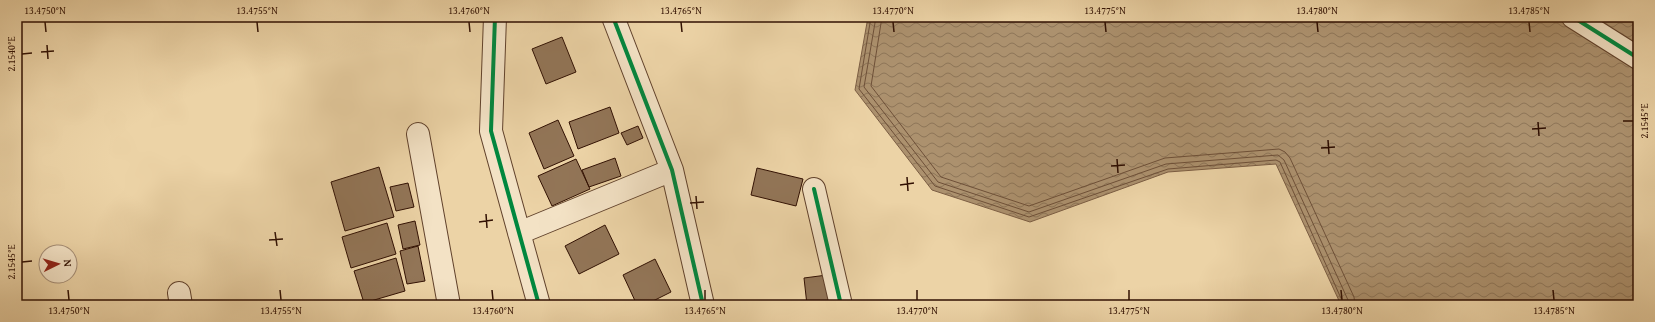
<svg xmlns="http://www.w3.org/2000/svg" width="1655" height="322" viewBox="0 0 1655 322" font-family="'Gentium Book Plus',serif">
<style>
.water{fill:url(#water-waves);stroke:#7b5d43}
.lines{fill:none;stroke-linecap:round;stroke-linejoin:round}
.shore{stroke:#6e5038;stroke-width:1}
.building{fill:#927557;stroke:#311002}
.minor-casing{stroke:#60412b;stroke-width:24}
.minor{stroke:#f3e2c5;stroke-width:22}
.cycleway-casing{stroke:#f3e2c5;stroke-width:6}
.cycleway{stroke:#00873e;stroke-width:4}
.ticks{fill:none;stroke:#311002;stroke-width:1.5}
.neatline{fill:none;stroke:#311002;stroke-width:1.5}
.ticks-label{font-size:10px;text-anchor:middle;fill:#311002}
</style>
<defs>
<pattern id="water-waves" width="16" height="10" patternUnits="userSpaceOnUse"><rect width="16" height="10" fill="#ac916e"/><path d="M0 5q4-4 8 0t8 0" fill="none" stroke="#8d7558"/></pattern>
</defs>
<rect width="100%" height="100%" fill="#ecd3a6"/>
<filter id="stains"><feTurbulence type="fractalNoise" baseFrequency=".005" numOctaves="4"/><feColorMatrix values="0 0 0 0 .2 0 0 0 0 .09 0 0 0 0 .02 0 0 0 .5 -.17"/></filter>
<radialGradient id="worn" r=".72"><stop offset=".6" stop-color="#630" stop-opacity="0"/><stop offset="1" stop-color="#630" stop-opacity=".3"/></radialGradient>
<path class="water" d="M868 17H1638V305H1341L1276 164 1168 172 1030 222 932 190 855 90Z"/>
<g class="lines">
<path class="shore" d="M871 17 859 89 935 186 1029 217 1168 169 1276 160 1280 162 1344 305
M876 17 864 87 938 182 1029 212 1166 164 1278 155 1284 160 1348 300 1349 305
M882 17 871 86 941 177 1029 206 1165 158 1279 149 1285 152 1290 158 1354 297 1355 305"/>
</g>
<path class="building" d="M562 37 576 72 546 84 532 49Z
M610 107 619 133 578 149 569 122Z
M558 120 574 156 544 169 529 133Z
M638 126 643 138 627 145 621 133Z
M615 158 621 176 589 187 582 170Z
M576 159 590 189 552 206 538 176Z
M379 167 394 217 345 231 331 182Z
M757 168 803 179 796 206 751 195Z
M408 183 414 207 396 211 390 187Z
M415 221 420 245 403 249 398 225Z
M387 223 396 254 351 268 342 237Z
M605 225 619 254 579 274 565 246Z
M418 246 425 281 407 284 400 251Z
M396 258 405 291 364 303 354 271Z
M655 259 671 292 645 305H637L623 275Z
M827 275 830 305H807L804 278Z"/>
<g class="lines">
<g class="minor-casing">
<path id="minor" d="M495 17 491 131 539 305
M613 17 672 170 703 305
M1573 17 1638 58
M418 134 449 305
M814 189 841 305
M519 233 672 170
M179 293 181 305"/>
</g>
<use href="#minor" class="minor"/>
<g class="cycleway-casing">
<path id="cycleway" d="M495 17 491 131 539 305
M613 17 672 170 703 305
M1573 17 1638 58
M814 189 841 305"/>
</g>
<use href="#cycleway" class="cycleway"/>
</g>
<path class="ticks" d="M45 22 46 32M257 22 258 32M469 22 470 32M681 22 682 32M893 22 894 32M1105 22 1106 32M1317 22 1318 32M1529 22 1530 32M47 45 48 59M41 52 54 51M22 54 32 53M1623 121H1633M1538 122 1539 136M1532 129 1546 128M1328 140 1329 154M1321 148 1335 147M1117 159 1118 173M1111 166 1125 165M907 177 908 191M900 185 914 183M696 196 697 209M690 203 704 202M486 214 487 228M479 222 493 220M275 232 277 246M269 240 283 239M22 262 32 261M68 290 69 300M280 290 281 300M492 290 493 300M705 290V300M917 290V300M1129 290V300M1341 290 1342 300M1553 290 1554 300"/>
<rect width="1655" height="322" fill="none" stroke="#ecd3a6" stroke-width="44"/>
<g transform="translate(58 264) rotate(85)"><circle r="19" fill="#f3e2c5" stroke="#a58e77"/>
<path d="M0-3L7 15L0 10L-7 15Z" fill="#8f2418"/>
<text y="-6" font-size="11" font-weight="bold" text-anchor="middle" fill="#311002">N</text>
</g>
<rect x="22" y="22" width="1611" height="278" class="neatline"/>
<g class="ticks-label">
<text x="45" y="14">13.4750°N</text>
<text x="257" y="14">13.4755°N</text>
<text x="469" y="14">13.4760°N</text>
<text x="681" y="14">13.4765°N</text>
<text x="893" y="14">13.4770°N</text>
<text x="1105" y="14">13.4775°N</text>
<text x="1317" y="14">13.4780°N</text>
<text x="1529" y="14">13.4785°N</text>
<text transform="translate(11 54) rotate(-90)" y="4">2.1540°E</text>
<text transform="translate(1644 121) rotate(-90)" y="4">2.1545°E</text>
<text transform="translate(11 262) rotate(-90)" y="4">2.1545°E</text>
<text x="69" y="314">13.4750°N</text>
<text x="281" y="314">13.4755°N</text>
<text x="493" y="314">13.4760°N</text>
<text x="705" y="314">13.4765°N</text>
<text x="917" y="314">13.4770°N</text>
<text x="1129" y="314">13.4775°N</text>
<text x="1342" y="314">13.4780°N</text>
<text x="1554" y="314">13.4785°N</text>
</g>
<rect width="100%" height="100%" filter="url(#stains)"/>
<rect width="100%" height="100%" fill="url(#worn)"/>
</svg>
